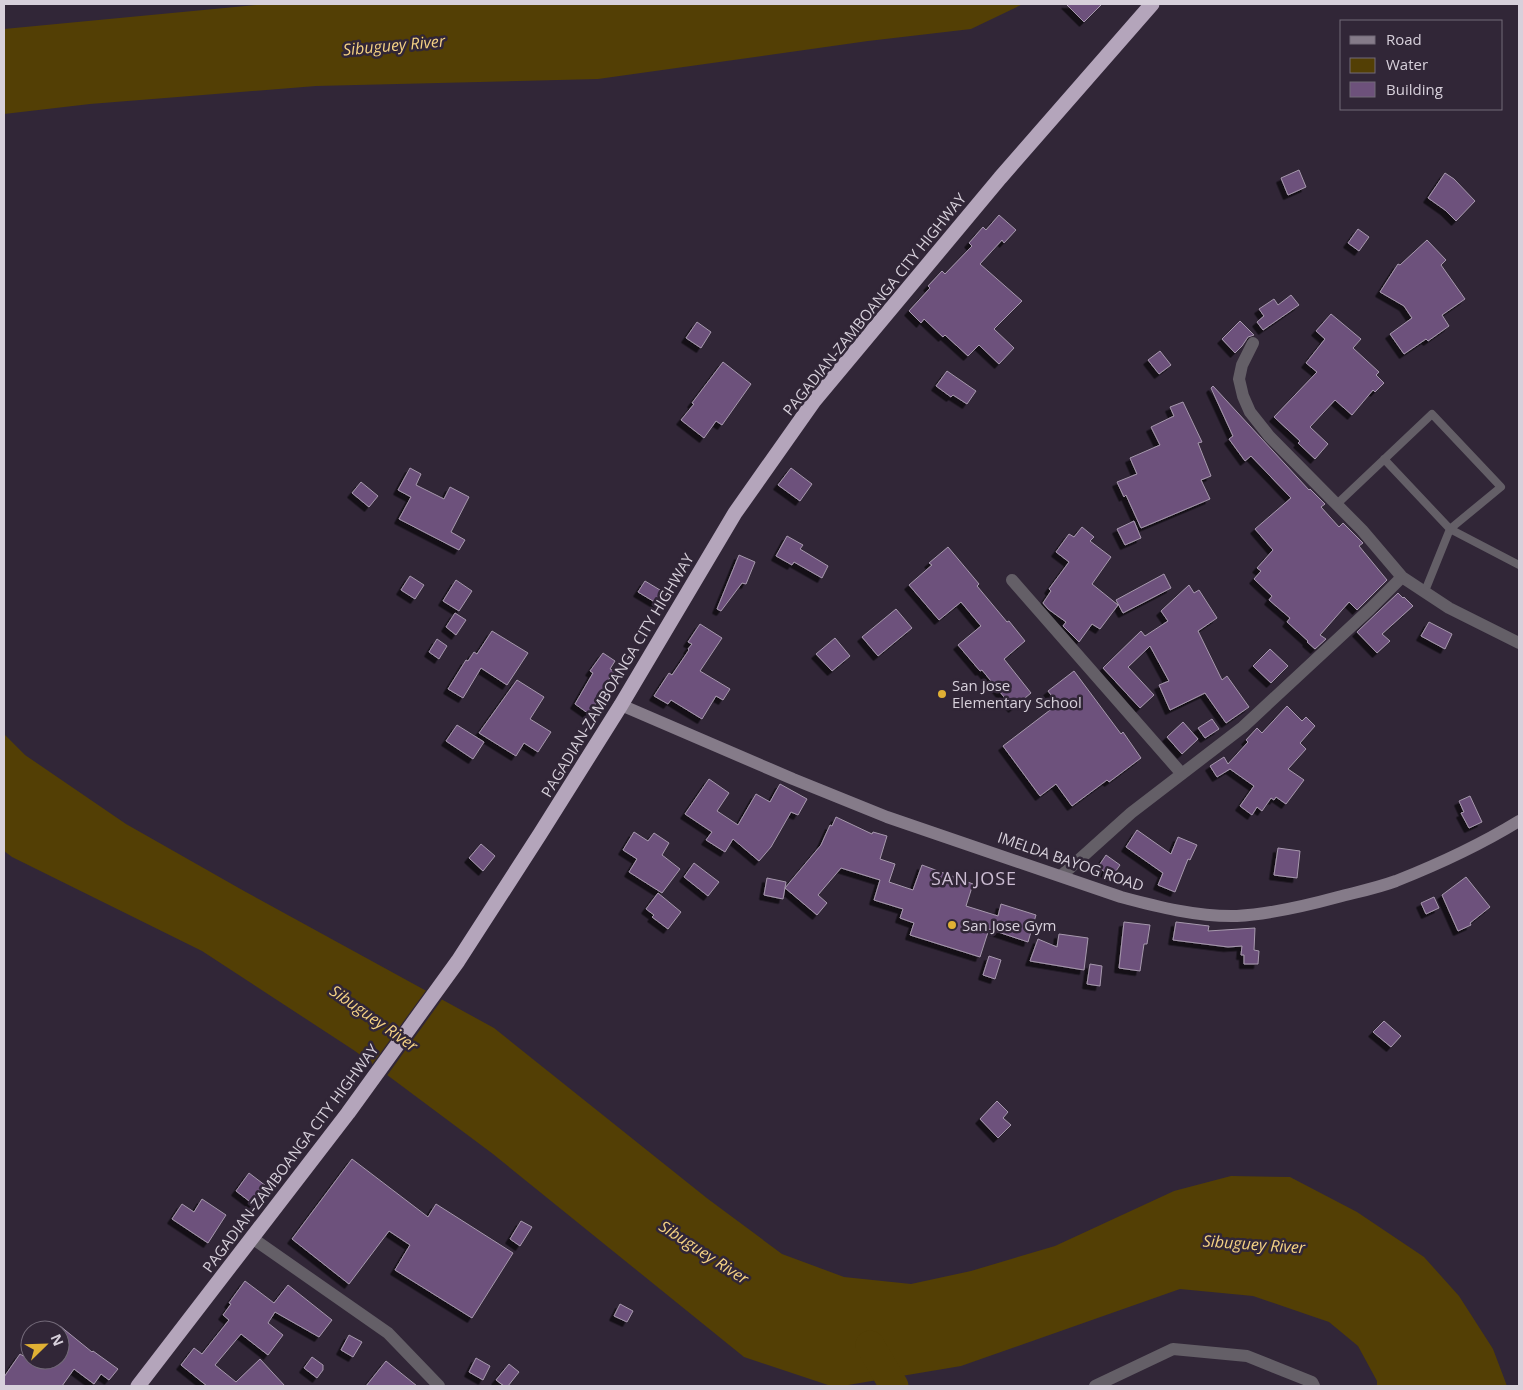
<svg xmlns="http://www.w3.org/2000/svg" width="1523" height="1390" viewBox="0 0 1523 1390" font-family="'Open Sans',sans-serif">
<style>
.water{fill:#533f05}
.pier{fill:#312637}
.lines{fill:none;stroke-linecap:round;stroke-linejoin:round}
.river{stroke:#533f05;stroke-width:29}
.building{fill:#6d517b;stroke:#a799ae;filter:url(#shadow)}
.lane{stroke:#645f67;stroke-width:8}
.street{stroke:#645f67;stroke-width:12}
.secondary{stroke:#857b89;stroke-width:12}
.highway{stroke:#b4a5bb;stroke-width:15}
.poi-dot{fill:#e0b034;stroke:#312637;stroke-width:2}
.labels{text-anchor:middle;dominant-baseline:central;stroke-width:5;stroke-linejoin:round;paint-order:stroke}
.street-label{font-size:15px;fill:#d7d0db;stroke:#312637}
.poi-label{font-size:15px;fill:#d7d0db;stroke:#312637;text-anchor:start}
.water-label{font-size:16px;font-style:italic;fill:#f5d284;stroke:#312637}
.quarter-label{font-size:18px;letter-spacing:1px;fill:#cdbed4;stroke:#312637}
</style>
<defs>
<filter id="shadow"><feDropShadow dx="-4.5" dy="4.5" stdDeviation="0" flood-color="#0009"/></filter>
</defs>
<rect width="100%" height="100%" fill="#312637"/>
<path class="water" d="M266 4H1023L971 29 868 41 598 79 316 86 90 104 4 114V29Z
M4 734 25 755 126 824 244 891 494 1028 708 1199 782 1254 844 1277 911 1284 971 1271 1055 1246 1174 1191 1231 1176 1290 1177 1357 1212 1424 1257 1459 1296 1493 1349 1507 1386H1377V1381L1358 1346 1329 1322 1253 1296 1180 1289 961 1366 842 1386H831L744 1357 493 1154 355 1051 202 951 12 857 4 851Z"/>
<path class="pier" d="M427 989 443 998 386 1077 371 1066Z"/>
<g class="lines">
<path class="river" d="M870 1345 894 1386"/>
</g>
<path class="building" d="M1066 4H1102L1084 22Z
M1299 170 1306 187 1288 195 1281 178Z
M1445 173 1454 179 1475 201 1456 221 1445 210 1428 198Z
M999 215 1016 230 1004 243 1002 240 980 264 1022 301 994 329 1014 348 999 364 979 345 968 356 945 335 943 337 924 319 921 323 909 311 930 288 928 286 942 271 945 274 972 246 969 243 983 227 986 230Z
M1358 229 1369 237 1359 251 1348 243Z
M1427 240 1446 260 1441 265 1465 299 1442 315 1449 326 1428 341 1426 339 1404 354 1390 334 1412 318 1404 306 1380 292 1398 264 1400 265Z
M1291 295 1299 305 1263 330 1257 322 1264 316 1259 309 1274 299 1278 305Z
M1331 314 1361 339 1353 348 1379 372 1376 375 1384 383 1375 392 1373 390 1352 415 1335 400 1310 427 1328 444 1315 459 1298 443 1300 441 1274 417 1317 372 1306 363 1325 339 1316 331Z
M1240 321 1254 335 1248 337 1242 346 1235 353 1222 339Z
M697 322 711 332 701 348 686 338Z
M1160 351 1171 365 1159 374 1148 360Z
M723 362 751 384 722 425 716 421 704 438 681 420 694 404 692 403Z
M947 371 976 391 967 404 953 395 951 397 936 386Z
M1213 386 1309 490 1310 489 1325 504 1321 507 1339 527 1343 523 1363 543 1359 546 1387 580 1357 610 1349 602 1320 635 1326 639 1315 649 1307 642 1308 641 1287 622 1290 618 1269 600 1272 596 1254 579 1261 571 1257 568 1273 550 1255 529 1291 498 1251 456 1245 461 1229 439 1233 436 1211 388Z
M1183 402 1202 442 1198 443 1211 476 1201 480 1210 499 1141 528 1126 495 1124 497 1117 482 1137 474 1130 458 1160 445 1151 427 1174 416 1170 407Z
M410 468 421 474 416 485 444 499 450 487 469 497 451 532 465 540 459 550 399 519 411 497 398 490Z
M791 468 812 484 800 501 778 485Z
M361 482 378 496 369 507 352 493Z
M1134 521 1141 538 1125 545 1117 529Z
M1082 527 1094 537 1090 541 1111 557 1092 584 1118 605 1100 629 1092 624 1079 642 1063 626 1066 622 1048 609 1043 603 1051 591 1049 589 1069 562 1056 552 1069 534 1074 537Z
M787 536 803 545 800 549 828 566 822 578 794 562 792 565 776 556Z
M948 547 979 584 977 586 1007 622 1009 621 1025 641 1004 659 1031 693 1013 708 982 670 980 671 958 645 981 626 961 602 939 620 909 585 932 565 929 563Z
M739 555 755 562 746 584 742 583 721 611 717 609Z
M1164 574 1171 588 1123 613 1116 600Z
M410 576 424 585 415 599 401 590Z
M456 580 472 591 459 611 443 601Z
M645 581 665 593 658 604 638 592Z
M1189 585 1194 593 1199 590 1217 618 1198 631 1222 680 1227 676 1249 707 1226 723 1205 693 1170 710 1159 685 1169 681 1150 646 1128 667 1154 695 1140 708 1103 668 1141 631 1145 636 1168 621 1161 611Z
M1398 593 1403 598 1404 597 1413 606 1382 634 1390 641 1377 653 1357 632Z
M896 609 912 628 878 656 862 637Z
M455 613 466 620 456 635 446 627Z
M1429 622 1452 634 1445 649 1421 636Z
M700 624 722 638 700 671 730 689 723 700 716 696 702 719 671 700 668 704 654 696 669 673 672 675 689 650 688 649 692 644 688 642Z
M492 631 528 653 507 685 481 668 463 698 448 689 466 660 468 661 474 652 477 654Z
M835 638 850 656 832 671 816 654Z
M437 639 447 646 439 659 429 652Z
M1270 649 1288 666 1271 683 1253 666Z
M603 653 615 661 610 669 614 671 606 684 608 685 589 714 575 704 593 673 590 671Z
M1074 671 1121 734 1123 732 1141 758 1109 782 1107 780 1072 806 1056 784 1040 796 1003 746 1058 704 1048 691Z
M517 680 544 697 530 719 551 732 538 752 524 743 516 756 479 733Z
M1287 706 1302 721 1306 717 1315 726 1300 743 1306 749 1288 769 1304 780 1286 804 1276 797 1274 800 1271 798 1262 811 1257 807 1252 815 1240 806 1254 786 1230 769 1217 777 1210 766 1224 757 1228 764 1248 742 1246 740 1257 728 1262 733Z
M1212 719 1219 729 1205 738 1198 728Z
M1183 722 1198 739 1182 754 1167 737Z
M457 725 484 742 473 759 446 741Z
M709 779 729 793 717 811 738 825 756 794 770 802 780 784 807 799 798 815 791 812 771 847 759 861 733 839 725 852 706 840 712 832 685 814Z
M1470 796 1482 822 1469 828 1461 813 1464 812 1459 801Z
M836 817 872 834 873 832 887 836 880 859 895 864 889 882 913 890 922 865 973 884 966 906 998 916 1001 904 1036 915 1028 942 989 929 980 957 910 935 914 923 900 918 903 909 874 900 880 880 841 868 818 895 827 903 817 915 785 888 821 845 830 825 832 826Z
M1137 830 1171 854 1178 837 1197 845 1190 860 1188 859 1175 892 1158 885 1163 873 1126 847Z
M634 832 648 841 654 833 669 843 662 855 680 869 662 893 629 872 637 859 623 850Z
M481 844 495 856 483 871 469 858Z
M1278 848 1300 851 1297 878 1274 875Z
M1106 855 1120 865 1112 877 1098 867Z
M694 863 719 882 708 896 684 877Z
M1466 877 1490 907 1470 923 1471 925 1458 931 1442 895Z
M767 878 786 882 783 899 764 895Z
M658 893 681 912 668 929 652 917 654 915 646 909Z
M1434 897 1439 908 1426 914 1421 903Z
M1124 922 1150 925 1147 944H1144L1140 971 1119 968Z
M1176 922 1209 926 1208 931 1255 928 1254 950 1259 951 1258 964H1244V955H1241L1242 946 1228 947 1173 940Z
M1059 934 1088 938 1084 970 1030 961 1038 939 1057 947Z
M989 956 1001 960 995 979 983 975Z
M1090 964 1102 966 1100 986 1087 984Z
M1384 1021 1401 1036 1391 1047 1373 1032Z
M997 1101 1008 1112 1003 1118 1011 1125 998 1138 980 1119Z
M352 1159 428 1217 436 1204 513 1253 472 1318 395 1270 410 1245 389 1231 349 1284 292 1239Z
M249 1173 266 1186 253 1204 236 1191Z
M202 1199 226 1215 208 1243 172 1219 182 1204 194 1212Z
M521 1221 532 1227 520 1246 510 1239Z
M245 1281 274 1303 288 1285 332 1320 319 1337 275 1312 268 1323 283 1335 268 1355 241 1334 215 1365 236 1382 260 1359 285 1386H207L181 1365 194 1348 202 1354 229 1320 223 1315 231 1304 229 1303Z
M620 1304 633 1311 627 1322 614 1316Z
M60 1326 92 1352 93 1351 118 1369 109 1380 101 1374 94 1384 74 1369 62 1386H4V1377L20 1354 30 1360H60Z
M349 1335 362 1342 353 1357 341 1350Z
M312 1357 323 1365V1370L317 1378 304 1368Z
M476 1358 490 1366 483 1380 469 1372Z
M386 1361 417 1386H366Z
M509 1364 519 1372 508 1386H504L496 1380Z"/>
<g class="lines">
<path class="lane" d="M1384 459 1450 529 1519 565
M1337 504 1432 414 1501 487 1450 529 1425 591"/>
<path class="street" d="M1253 343 1242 365 1239 379 1243 396 1250 412 1269 436 1362 530 1402 577 1449 608 1519 643
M1012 580 1182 774
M1061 876 1131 813 1243 727 1370 609 1402 577
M252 1238 388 1333 439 1386
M1095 1386 1173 1349 1247 1356 1312 1382 1314 1386"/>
<path class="secondary" d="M621 705 793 779 887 817 1121 897C1158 907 1198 917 1237 916 1271 914 1305 906 1338 897 1357 892 1377 888 1396 881 1439 864 1480 845 1519 821"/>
<path class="highway" d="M138 1386 348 1113 458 961 540 834 621 705 735 513 814 401 1000 178 1152 4"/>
</g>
<g class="poi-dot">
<circle cx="942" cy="694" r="5"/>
<circle cx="952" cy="925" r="5"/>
</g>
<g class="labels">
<g class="street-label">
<text transform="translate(874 304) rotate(-51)">PAGADIAN-ZAMBOANGA CITY HIGHWAY</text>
<text transform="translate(617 675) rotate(-59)">PAGADIAN-ZAMBOANGA CITY HIGHWAY</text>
<text transform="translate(1071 861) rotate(19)">IMELDA BAYOG ROAD</text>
<text transform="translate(290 1158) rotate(-53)">PAGADIAN-ZAMBOANGA CITY HIGHWAY</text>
</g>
<g class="poi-label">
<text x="952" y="685">San Jose<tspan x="952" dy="17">Elementary School</tspan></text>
<text x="962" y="925">San Jose Gym</text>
</g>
<g class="water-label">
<text transform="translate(394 45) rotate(-5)">Sibuguey River</text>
<text transform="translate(374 1018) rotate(35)">Sibuguey River</text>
<text transform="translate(1254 1244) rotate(4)">Sibuguey River</text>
<text transform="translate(704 1252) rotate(33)">Sibuguey River</text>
</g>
<g class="quarter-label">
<text x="974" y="878">SAN JOSE</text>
</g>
</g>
<rect width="1523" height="1390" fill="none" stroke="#d7d0db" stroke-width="10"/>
<rect x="1340" y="20" width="162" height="90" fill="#312637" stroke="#736a79"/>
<rect x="1350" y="36" width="25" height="8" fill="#857b89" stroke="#736a79"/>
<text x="1386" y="45" font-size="15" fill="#d7d0db">Road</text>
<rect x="1350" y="58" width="25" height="15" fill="#533f05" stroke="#736a79"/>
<text x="1386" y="70" font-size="15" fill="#d7d0db">Water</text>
<rect x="1350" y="82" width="25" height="15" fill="#6d517b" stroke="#736a79"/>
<text x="1386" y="95" font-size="15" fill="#d7d0db">Building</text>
<g transform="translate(45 1345) rotate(67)"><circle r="24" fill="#312637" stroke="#736a79"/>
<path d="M0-4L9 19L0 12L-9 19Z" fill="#e0b034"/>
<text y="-8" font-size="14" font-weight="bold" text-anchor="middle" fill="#d7d0db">N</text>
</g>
</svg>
